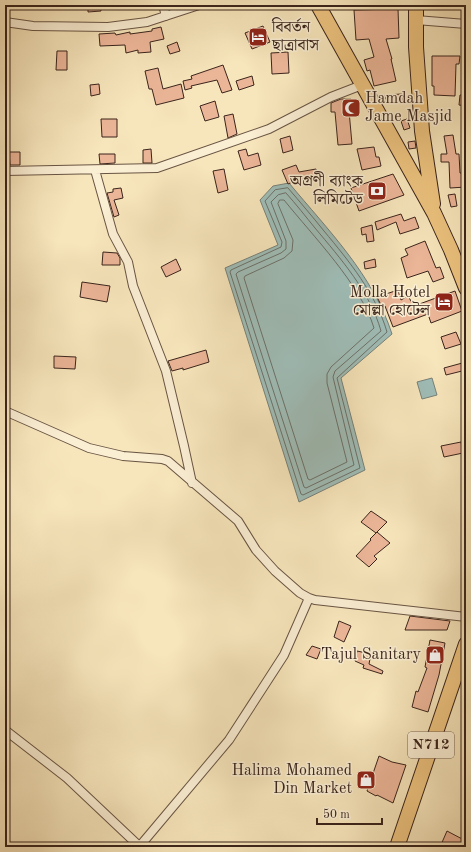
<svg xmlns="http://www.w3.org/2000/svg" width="471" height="852" viewBox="0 0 471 852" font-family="'Old Standard TT','Noto Serif Bengali',serif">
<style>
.water{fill:#9fbdb7;stroke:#778079}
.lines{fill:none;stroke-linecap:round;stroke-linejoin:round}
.shore{stroke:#6c7069;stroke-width:1}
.building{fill:#ebb597;stroke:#3a241b}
.street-casing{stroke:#695443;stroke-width:10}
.highway-casing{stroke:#3a241b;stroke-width:16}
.street{stroke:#faeed3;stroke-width:8}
.highway{stroke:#ecc27e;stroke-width:14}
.labels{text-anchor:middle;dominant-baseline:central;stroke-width:3;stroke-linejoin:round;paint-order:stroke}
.shield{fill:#faeed3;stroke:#746152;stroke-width:1}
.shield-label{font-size:15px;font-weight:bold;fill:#3a241b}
.poi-label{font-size:16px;fill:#3a241b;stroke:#faeed3;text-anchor:end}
</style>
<rect width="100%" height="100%" fill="#f7e5bb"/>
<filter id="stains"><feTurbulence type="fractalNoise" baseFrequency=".005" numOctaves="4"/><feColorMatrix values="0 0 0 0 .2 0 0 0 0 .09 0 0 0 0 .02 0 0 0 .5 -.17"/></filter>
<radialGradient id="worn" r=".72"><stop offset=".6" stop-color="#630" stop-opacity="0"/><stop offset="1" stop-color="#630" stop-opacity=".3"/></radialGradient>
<path class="water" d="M289 183C328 230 373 275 392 334L341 378 365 470 299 502 225 268 278 245 260 200 273 186Z
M432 378 437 395 422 399 417 382Z"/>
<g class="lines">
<path class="shore" d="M288 188C300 202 312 216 324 231 349 261 376 294 387 332L337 378 360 468 303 495 301 494 230 272 231 270 281 247 282 242 265 201 275 190Z
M286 193C296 204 306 217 315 228 341 259 370 292 381 331L335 371 333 377 354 465 306 488 304 487 236 274 238 272 281 253 286 249V241L271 202 278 195Z
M280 200H284C313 236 361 285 374 328L331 367 327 374V383L347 462 310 480 308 479 244 278 245 276 284 258 292 251 293 240 278 204Z"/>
</g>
<path class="building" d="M88 5H100L101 11 88 12Z
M398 9 399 38 386 39 392 59H391L396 81 374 86 370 70 367 71 364 60 374 57 369 39 356 40 354 10Z
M263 26 270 42 252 49 245 33Z
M161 27 164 39 150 42 151 52 138 53V50L126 53 125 45 100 46 99 34 115 33 116 35 130 32V34L152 31V29Z
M177 42 180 51 170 54 167 46Z
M57 51H67V70H56Z
M288 52 289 73 272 74 271 53Z
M432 56H460L459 64H456L455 96 434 95V86H432Z
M223 65 232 90 222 93 217 80 191 86 192 88 185 90 183 81 192 79 191 76Z
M158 68 163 89 181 84 184 98 156 105 152 89H149L145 71Z
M252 76 254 85 239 90 236 81Z
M99 84 100 94 91 96 90 85Z
M402 94 403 101 386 102 385 95Z
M460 95H466V106L459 105Z
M341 99H351L352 111H349L352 144 338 145 335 112H331V103Z
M215 101 219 117 205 121 200 106Z
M233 114 237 134 228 138 224 116Z
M101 119H117V137H102Z
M407 119 410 128 404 130 401 121Z
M453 135 456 154H459L460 173H465L466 187 450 188 449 162H441V154H447L444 136Z
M290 136 293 150 283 153 280 139Z
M415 141 416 148 409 149 408 142Z
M374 147 376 157H379L381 166 362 170 357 149Z
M151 149 152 163H143V150Z
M246 149 248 156 258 153 261 165 244 170 238 151Z
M9 152H20V165H10Z
M99 154H115V163L100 164Z
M296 165 299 172 316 169 319 180 303 183 302 178 288 184 282 170Z
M224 169 228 190 218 193 213 171Z
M393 174 404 195 359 211 351 188Z
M121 188 123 198 114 200 119 215 114 217 107 193 113 192V189Z
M455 194 457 206 451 207 448 195Z
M401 214 404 221 415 217 419 228 400 234 396 222 377 230 375 222Z
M372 225 374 241 367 242 366 234 362 235 361 228Z
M425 241 436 268 440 267 444 278 433 282 428 271 407 278 401 258 408 255 405 249Z
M103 252 117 253 120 258V265H102Z
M176 259 181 270 166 277 161 267Z
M375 259 376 267 365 269 364 262Z
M82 282 110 286 107 302 80 297Z
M398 290 401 300 408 296 414 306 455 291 462 311 431 323 428 314 393 327 385 306 382 307 377 297Z
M456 332 461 344 445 349 441 337Z
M206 350 209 362 183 370V368L172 371 168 361Z
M54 356 76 357 75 369 54 368Z
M466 362V370L446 375 444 368Z
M461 442 463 453 444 457 441 446Z
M371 511 387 522 376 533 361 522Z
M377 532 390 543 374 556 377 559 369 567 356 556 371 540 370 539Z
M410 616 450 621 447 630H405Z
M339 621 351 626 344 642 334 637Z
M430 640 445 643 439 675 428 712 412 707 416 691 418 692 427 668 425 667Z
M312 646 321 649 317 659 306 655Z
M357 651 371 654 369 664 383 671 382 674 363 668 364 665 355 661Z
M379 756 392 762 406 765 393 803 377 795 376 796 367 791Z
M447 831 466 841V847H440Z"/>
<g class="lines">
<g class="street-casing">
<path id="street" d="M163 5 166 16
M416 20 466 24
M5 22 33 26 108 27 147 22 199 5
M95 170 113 234 128 262 133 286 166 371 184 446 192 483
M5 171 157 168 269 129 331 97 362 85
M5 411 89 448 123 456 162 459 168 461 238 521 256 550 275 571 300 593 309 598
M5 730 67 778 139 846
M139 847 229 740 284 655 309 598 315 600 466 617"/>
</g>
<g class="highway-casing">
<path id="highway" d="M318 5 434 213 451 250 466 288
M416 5V47L422 131 433 204
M397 847 466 644"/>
</g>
<use href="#street" class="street"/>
<use href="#highway" class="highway"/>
</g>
<defs>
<g id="hotel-square" transform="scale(1)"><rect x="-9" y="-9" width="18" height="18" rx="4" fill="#8f2418" stroke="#faeed3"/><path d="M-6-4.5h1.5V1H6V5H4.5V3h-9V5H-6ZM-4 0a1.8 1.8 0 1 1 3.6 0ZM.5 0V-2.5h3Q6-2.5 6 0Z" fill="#fff"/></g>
<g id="mosque-square" transform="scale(1)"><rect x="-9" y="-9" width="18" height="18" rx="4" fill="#8f2418" stroke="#faeed3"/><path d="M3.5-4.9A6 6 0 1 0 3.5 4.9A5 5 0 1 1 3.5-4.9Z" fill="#fff"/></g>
<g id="bank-square" transform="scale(1)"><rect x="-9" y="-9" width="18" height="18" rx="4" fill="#8f2418" stroke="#faeed3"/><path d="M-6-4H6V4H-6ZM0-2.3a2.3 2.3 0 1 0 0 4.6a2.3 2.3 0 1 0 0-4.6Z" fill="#fff"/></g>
<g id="shop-square" transform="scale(1)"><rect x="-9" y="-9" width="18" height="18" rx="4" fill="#8f2418" stroke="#faeed3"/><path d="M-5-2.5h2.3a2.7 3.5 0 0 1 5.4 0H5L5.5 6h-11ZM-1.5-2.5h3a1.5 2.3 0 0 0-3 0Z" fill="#fff"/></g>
</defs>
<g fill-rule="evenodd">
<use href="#hotel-square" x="258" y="37"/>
<use href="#mosque-square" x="351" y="108"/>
<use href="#bank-square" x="377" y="191"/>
<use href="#hotel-square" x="444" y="302"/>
<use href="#shop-square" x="435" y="655"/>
<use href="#shop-square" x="366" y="780"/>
</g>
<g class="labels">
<rect class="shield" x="408" y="732" width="46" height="26" rx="3"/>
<g class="shield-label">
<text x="431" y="745">N712</text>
</g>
<g class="poi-label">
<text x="272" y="28" text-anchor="start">বিবর্তন<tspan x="272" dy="18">ছাত্রাবাস</tspan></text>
<text x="365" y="99" text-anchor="start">Hamdah<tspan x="365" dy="18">Jame Masjid</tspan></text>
<text x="363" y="182">অগ্রণী ব্যাংক<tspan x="363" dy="18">লিমিটেড</tspan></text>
<text x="430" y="293">Molla Hotel<tspan x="430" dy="18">মোল্লা হোটেল</tspan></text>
<text x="421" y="655">Tajul Sanitary</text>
<text x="352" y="771">Halima Mohamed<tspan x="352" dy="18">Din Market</tspan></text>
</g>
</g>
<rect width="471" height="852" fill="none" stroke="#f7e5bb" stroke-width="20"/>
<rect x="6" y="6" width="459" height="840" fill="none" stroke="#3a241b" stroke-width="2"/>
<rect x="10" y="10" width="451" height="832" fill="none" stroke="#3a241b"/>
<path d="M317 818v6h65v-6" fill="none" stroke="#3a241b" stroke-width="2"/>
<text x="323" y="818" font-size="12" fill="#3a241b" stroke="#faeed3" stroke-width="3" paint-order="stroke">50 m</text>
<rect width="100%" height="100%" filter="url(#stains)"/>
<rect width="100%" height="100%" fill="url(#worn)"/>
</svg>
